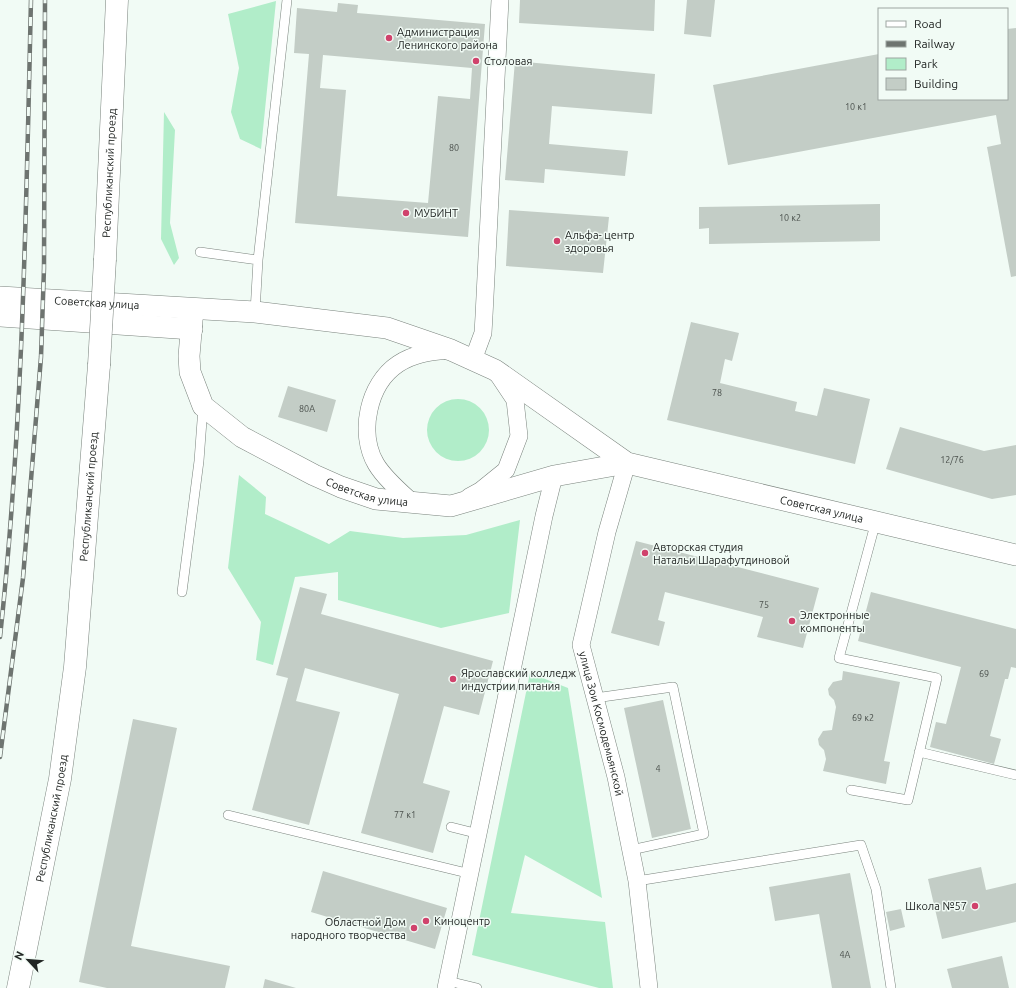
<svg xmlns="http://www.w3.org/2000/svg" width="1016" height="988" viewBox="0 0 1016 988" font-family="Ubuntu,sans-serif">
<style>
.green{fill:#b1edc9}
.building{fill:#c3cdc6;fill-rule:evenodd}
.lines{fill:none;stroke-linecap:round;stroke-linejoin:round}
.service-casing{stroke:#7a837d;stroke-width:10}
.minor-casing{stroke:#7a837d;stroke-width:18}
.tertiary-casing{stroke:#7a837d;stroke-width:22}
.secondary-casing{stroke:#7a837d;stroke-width:23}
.service{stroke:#fff;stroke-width:9}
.minor{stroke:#fff;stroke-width:17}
.tertiary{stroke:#fff;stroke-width:21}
.secondary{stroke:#fff;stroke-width:22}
.rail-casing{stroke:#6e7470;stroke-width:4.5}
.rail{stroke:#f1fbf5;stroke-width:3;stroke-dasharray:9;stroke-linecap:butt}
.secondary-bridge-casing{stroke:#7a837d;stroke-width:23;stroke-linecap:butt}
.secondary-bridge{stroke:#fff;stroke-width:22}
.poi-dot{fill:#d0426c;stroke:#f1fbf5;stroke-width:1.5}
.labels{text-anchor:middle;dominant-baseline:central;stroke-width:3;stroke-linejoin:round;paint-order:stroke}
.number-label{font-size:9px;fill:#4a504c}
.poi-label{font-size:11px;fill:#222624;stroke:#f1fbf5;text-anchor:start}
.street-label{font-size:11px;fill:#222624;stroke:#f1fbf5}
</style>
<rect width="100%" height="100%" fill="#f1fbf5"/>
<path class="green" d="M276 1 261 149 240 139 231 112 239 68 228 14Z
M164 112 175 130 170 223 179 258 174 265 161 239Z
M427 430a31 31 0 1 1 62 0a31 31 0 1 1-62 0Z
M239 475 266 497 265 514 329 544 350 531 403 538 466 535 520 520 509 613 441 628 338 600V572L295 577 273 665 256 660 261 622 228 568Z
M530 673 568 688 602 898 525 855 511 913 605 922 613 988H599L472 955Z"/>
<path class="building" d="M520 0H655L654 31 519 23Z
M687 0H715L711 37 684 34Z
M338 3 358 5 357 13 485 24 468 237 295 223 309 54 294 53 297 8 337 12ZM323 55 472 68 470 99 438 96 428 203 337 196 346 90 320 88Z
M1016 28V276L1011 277 987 147 1001 144 996 115 728 165 713 85 879 54V99H1007V29Z
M515 61 655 74 652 114 552 106 549 144 628 151 625 176 545 169 544 183 505 180Z
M880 204V241L709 244V228L699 229V207Z
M509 210 609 217 603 273 506 266Z
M691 322 739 333 732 361 725 359 720 383 797 402 795 411 817 416 824 388 870 399 855 464 667 420Z
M288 386 336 400 327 432 278 417Z
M900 427 984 451 1016 445V495L992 499 886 469Z
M636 541 819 588 803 648 757 637 763 617 665 592 658 620 665 622 659 646 611 633Z
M300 587 327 594 321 614 493 661 479 715 444 706 423 783 450 791 433 853 361 833 399 694 305 668 296 701 340 712 309 825 252 810 288 678 276 675Z
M871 592 1016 629V668L1011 667 1008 679H1005L990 736 1001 739 994 764 930 747 936 722 946 724 961 667 858 641Z
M843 671 900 682 884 761 890 762 886 784 823 771 826 759 824 750 819 745 818 739 823 731 832 730 836 707 834 700 829 695 828 689 833 682 842 680Z
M663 700 691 829 652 838 624 708Z
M133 719 177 728 131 946 230 966 225 988H107L79 982Z
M981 867 986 890 1016 883V922L942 939 928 879Z
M323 871 447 908 435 949 311 912Z
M850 873 871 988H832L819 914 775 921 769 887Z
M901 909 905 927 890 931 886 912Z
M1002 956 1009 988H952L947 969Z
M265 979 296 988H263Z"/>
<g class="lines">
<g class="service-casing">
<path id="service" d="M200 252 258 260
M255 312 258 260 287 0
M182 592 199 461 203 407
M595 698 673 687 704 834 631 850
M919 752 1016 775
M851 790 908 800 937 678 839 658 876 521
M228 815 471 874
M451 827 479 834
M637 881 861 845 876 889 891 988
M448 981 477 988"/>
</g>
<g class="minor-casing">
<g id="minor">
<path d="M473 360 483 333 484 316 500 0"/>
<path id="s1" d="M627 463 607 532 581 645 616 777 637 881 649 988"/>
<path d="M469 497 480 491 506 470 519 436 515 400 499 376"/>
<path d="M414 504C401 492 385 479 376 464 358 433 368 384 398 364 413 354 429 352 447 350"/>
<path d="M446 988 544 516 554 476"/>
</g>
</g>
<g class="tertiary-casing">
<g id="tertiary">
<path id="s2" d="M0 297 255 312 387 328 451 350 495 370 627 463 1016 555"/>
<path id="s3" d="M193 309 189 356 190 372 203 406 242 437 314 475 341 487 376 499 451 506 554 476 627 463"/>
<path d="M0 316 192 329"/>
</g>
</g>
<g class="secondary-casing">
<g id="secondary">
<path id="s4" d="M105 259 117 0"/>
<path id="s5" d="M18 988 60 779 75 667 99 365"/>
</g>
</g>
<use href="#service" class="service"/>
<use href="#minor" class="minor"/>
<use href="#tertiary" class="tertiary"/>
<use href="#secondary" class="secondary"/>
<g class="rail-casing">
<path id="rail" d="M0 637C23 425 26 213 31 0
M0 757 23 578 41 357 44 268 45 0"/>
</g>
<use href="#rail" class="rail"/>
<g class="secondary-bridge-casing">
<path id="secondary-bridge" d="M99 365 105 259"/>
</g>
<use href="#secondary-bridge" class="secondary-bridge"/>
</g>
<g class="poi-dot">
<circle cx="389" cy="38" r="4"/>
<circle cx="476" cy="61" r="4"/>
<circle cx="406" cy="213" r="4"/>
<circle cx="557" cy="241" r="4"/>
<circle cx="645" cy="553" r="4"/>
<circle cx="792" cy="621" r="4"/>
<circle cx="453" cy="679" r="4"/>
<circle cx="975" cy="906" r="4"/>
<circle cx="426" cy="921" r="4"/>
<circle cx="414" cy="928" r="4"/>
</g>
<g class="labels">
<g class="number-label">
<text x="856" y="107">10 к1</text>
<text x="454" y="148">80</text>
<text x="790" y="218">10 к2</text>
<text x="717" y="393">78</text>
<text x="307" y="409">80А</text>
<text x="952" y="460">12/76</text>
<text x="764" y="605">75</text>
<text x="984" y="674">69</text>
<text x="863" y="718">69 к2</text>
<text x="658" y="769">4</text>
<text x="405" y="815">77 к1</text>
<text x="845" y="955">4А</text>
</g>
<g class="poi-label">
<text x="397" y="32">Администрация<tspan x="397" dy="13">Ленинского района</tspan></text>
<text x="484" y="61">Столовая</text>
<text x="414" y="213">МУБИНТ</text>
<text x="565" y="235">Альфа- центр<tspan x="565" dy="13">здоровья</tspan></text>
<text x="653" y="547">Авторская студия<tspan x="653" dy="13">Натальи Шарафутдиновой</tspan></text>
<text x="800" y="615">Электронные<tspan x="800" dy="13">компоненты</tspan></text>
<text x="461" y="673">Ярославский колледж<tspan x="461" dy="13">индустрии питания</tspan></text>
<text x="967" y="906" text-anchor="end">Школа №57</text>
<text x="434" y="921">Киноцентр</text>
<text x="406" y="922" text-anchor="end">Областной Дом<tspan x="406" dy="13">народного творчества</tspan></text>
</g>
<g class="street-label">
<text stroke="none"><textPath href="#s4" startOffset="86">Республиканский проезд</textPath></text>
<text stroke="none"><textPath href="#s2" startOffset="97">Советская улица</textPath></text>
<text stroke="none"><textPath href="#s3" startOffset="287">Советская улица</textPath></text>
<text stroke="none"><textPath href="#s5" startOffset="497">Республиканский проезд</textPath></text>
<text stroke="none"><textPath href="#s2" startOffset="866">Советская улица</textPath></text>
<text stroke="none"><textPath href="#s1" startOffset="269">улица Зои Космодемьянской</textPath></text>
<text stroke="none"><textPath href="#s5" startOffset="173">Республиканский проезд</textPath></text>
</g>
</g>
<rect x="878" y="8" width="130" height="92" fill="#f1fbf5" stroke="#9ea6a1"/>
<rect x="886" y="21" width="20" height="6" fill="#ffffff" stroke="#9ea6a1"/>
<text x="914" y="28" font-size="12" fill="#222624">Road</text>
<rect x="886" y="41" width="20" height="6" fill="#6e7470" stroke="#9ea6a1"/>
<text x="914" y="48" font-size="12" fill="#222624">Railway</text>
<rect x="886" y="58" width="20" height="12" fill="#b1edc9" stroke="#9ea6a1"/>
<text x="914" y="68" font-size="12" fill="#222624">Park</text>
<rect x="886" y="78" width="20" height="12" fill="#c3cdc6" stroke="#9ea6a1"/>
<text x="914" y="88" font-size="12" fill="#222624">Building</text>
<g transform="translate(28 960) rotate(296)" stroke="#f1fbf5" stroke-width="3" paint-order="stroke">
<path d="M0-3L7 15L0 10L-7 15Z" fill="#222624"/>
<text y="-6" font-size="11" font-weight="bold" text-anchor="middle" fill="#222624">N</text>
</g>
</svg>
